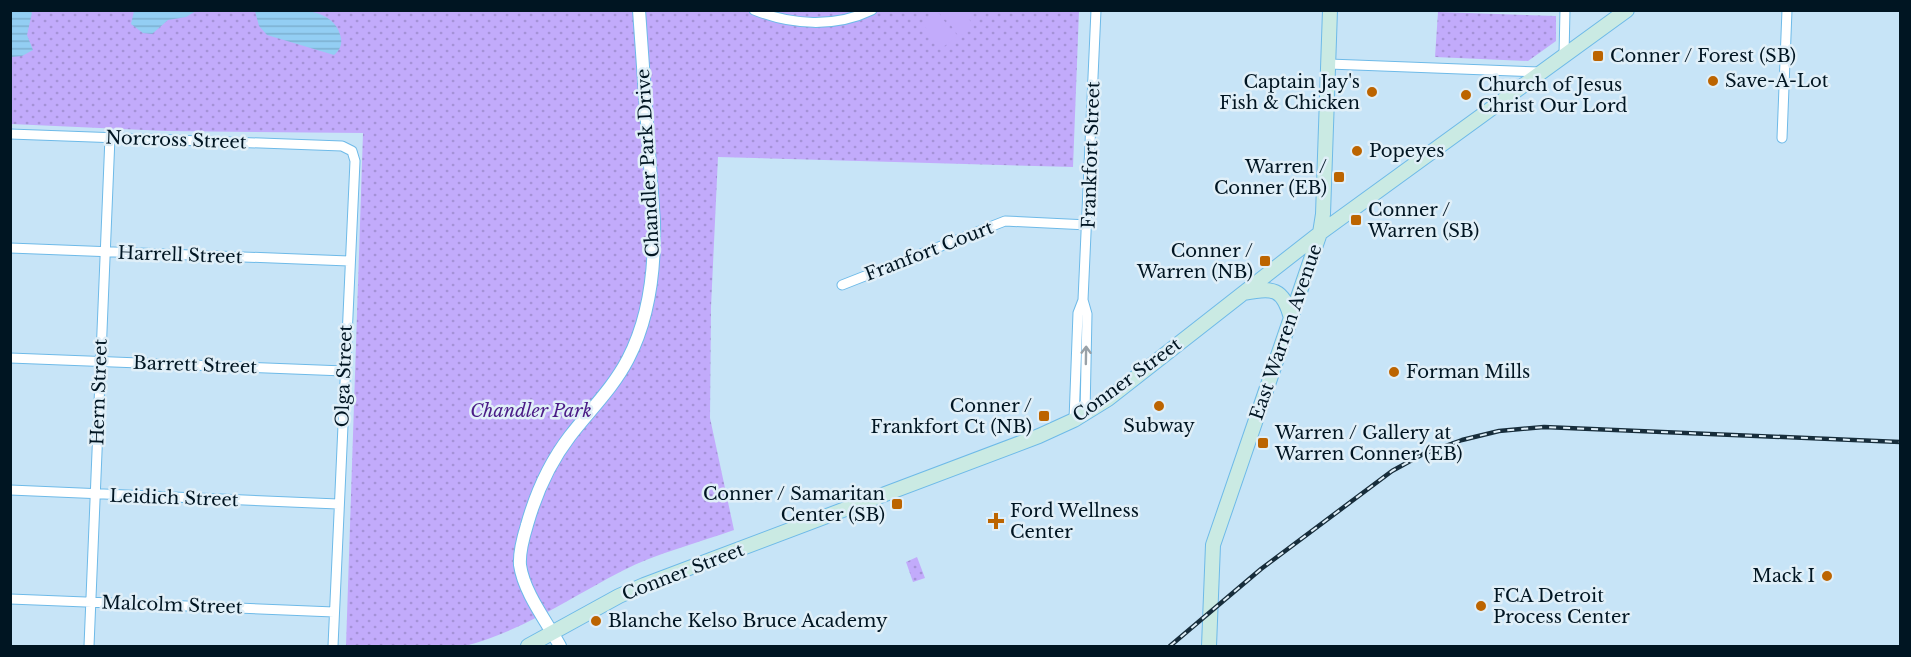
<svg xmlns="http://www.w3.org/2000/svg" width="1911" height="657" viewBox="0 0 1911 657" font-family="'Libre Baskerville',serif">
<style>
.green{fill:url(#green-dots)}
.pitch{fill:#c2abfb}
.water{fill:url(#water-rules)}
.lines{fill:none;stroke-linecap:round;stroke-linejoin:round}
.minor-casing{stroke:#6ebae8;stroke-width:11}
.tertiary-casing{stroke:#6ebae8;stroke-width:14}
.secondary-casing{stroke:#6ebae8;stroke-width:16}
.minor{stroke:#fff;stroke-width:9}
.tertiary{stroke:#fff;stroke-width:12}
.secondary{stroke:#caeae3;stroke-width:14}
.rail-casing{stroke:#172d3b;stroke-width:4.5}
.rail{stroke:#e0eff8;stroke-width:2;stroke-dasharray:7;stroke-linecap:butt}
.oneway{stroke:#99a1a7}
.poi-dot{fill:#bc6400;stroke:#e0eff8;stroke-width:2}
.labels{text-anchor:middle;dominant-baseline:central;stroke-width:5;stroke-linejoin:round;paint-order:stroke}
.poi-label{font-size:18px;fill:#001522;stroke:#e0eff8;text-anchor:start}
.street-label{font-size:18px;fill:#001522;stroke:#e0eff8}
.park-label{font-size:18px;font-style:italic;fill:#4a1b86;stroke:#e0eff8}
</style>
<defs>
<pattern id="green-dots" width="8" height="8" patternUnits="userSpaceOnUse" patternTransform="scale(1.5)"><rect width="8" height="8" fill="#c2abfb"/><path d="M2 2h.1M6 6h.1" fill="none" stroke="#a592d7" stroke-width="1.8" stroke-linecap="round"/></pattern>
<pattern id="water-rules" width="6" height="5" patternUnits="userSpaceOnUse" patternTransform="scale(1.5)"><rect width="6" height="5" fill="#93cef3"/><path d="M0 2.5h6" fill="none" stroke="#7db0d0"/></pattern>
</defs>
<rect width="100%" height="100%" fill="#c7e4f7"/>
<path class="green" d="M11 11H1079L1073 167 718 157 711 307 710 418 734 530C698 543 657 553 622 571 570 598 522 631 465 646H346L363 133 166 131 11 124Z
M1438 12 1556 16V41L1528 61 1435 57Z
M917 557 925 578 913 582 906 562Z"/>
<path class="pitch" d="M941 11H963L974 26 959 37Z
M939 13 956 38 940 49 923 24Z"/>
<path class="water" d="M11 10 30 11 32 13 27 35 33 50 22 56 11 57Z
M134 11V10L196 11 186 17 168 20 152 34 143 33 131 24Z
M255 11C281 10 334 2 341 38 342 45 340 50 334 55L267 35 259 26Z"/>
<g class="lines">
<g class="minor-casing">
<path id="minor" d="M754 10C791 25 835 28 872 10
M1564 55 1565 10
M1329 64 1540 72
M10 134 342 146 352 151 355 161 333 646
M1782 138 1787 10
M10 248 349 261
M842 285 1005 221 1088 225
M1083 300 1096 10
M10 358 344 371
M1074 420 1078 313 1083 300 1087 314 1085 414
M10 490 338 504
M10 599 334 612
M89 646 110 137"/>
</g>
<g class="tertiary-casing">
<path id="tertiary" d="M560 646C547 622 524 593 520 565 519 552 523 538 527 525 536 493 550 462 570 436 590 410 613 388 628 359 650 317 655 269 654 222L639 10"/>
</g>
<g class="secondary-casing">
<path id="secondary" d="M1244 293C1273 287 1283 288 1291 318
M528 646 619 596 644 585 1039 436 1074 420 1108 399 1320 233 1627 10
M1209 646 1213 545 1320 233 1323 214 1330 10"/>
</g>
<use href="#minor" class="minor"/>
<use href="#tertiary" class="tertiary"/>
<use href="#secondary" class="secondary"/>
<g class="rail-casing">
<path id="rail" d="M1170 646 1261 569 1392 471 1423 454 1462 440 1499 431 1544 427 1900 442"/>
</g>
<use href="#rail" class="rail"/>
</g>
<defs><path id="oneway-shaft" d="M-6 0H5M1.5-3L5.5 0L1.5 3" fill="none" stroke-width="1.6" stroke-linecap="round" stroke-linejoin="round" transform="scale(1.5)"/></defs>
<use class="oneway" href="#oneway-shaft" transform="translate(1086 355) rotate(-89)"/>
<g class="poi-dot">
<rect x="1592" y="50" width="12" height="12" rx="3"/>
<circle cx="1713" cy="81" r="6"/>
<circle cx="1372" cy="92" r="6"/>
<circle cx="1466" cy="95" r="6"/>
<circle cx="1357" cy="151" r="6"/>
<rect x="1333" y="171" width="12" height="12" rx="3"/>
<rect x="1350" y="214" width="12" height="12" rx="3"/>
<rect x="1259" y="255" width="12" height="12" rx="3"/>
<circle cx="1394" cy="372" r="6"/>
<circle cx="1159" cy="406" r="6"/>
<rect x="1038" y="410" width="12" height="12" rx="3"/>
<rect x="1257" y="437" width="12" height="12" rx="3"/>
<rect x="891" y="498" width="12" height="12" rx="3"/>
<path d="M993 512h6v6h6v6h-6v6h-6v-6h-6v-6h6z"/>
<circle cx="1827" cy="576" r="6"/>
<circle cx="1481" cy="606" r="6"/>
<circle cx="596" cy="621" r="6"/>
</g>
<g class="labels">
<g class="poi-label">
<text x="1610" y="56">Conner / Forest (SB)</text>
<text x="1725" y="81">Save-A-Lot</text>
<text x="1360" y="82" text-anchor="end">Captain Jay's<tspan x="1360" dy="21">Fish &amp; Chicken</tspan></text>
<text x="1478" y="85">Church of Jesus<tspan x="1478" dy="21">Christ Our Lord</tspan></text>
<text x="1369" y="151">Popeyes</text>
<text x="1327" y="167" text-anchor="end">Warren /<tspan x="1327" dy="21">Conner (EB)</tspan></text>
<text x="1368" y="210">Conner /<tspan x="1368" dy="21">Warren (SB)</tspan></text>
<text x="1253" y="251" text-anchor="end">Conner /<tspan x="1253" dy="21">Warren (NB)</tspan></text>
<text x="1406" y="372">Forman Mills</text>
<text x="1032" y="406" text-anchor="end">Conner /<tspan x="1032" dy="21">Frankfort Ct (NB)</tspan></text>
<text x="1159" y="426" text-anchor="middle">Subway</text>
<text x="1275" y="433">Warren / Gallery at<tspan x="1275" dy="21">Warren Conner (EB)</tspan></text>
<text x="885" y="494" text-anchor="end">Conner / Samaritan<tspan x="885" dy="21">Center (SB)</tspan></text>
<text x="1010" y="511">Ford Wellness<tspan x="1010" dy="21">Center</tspan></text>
<text x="1815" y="576" text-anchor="end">Mack I</text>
<text x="1493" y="596">FCA Detroit<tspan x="1493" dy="21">Process Center</tspan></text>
<text x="608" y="621">Blanche Kelso Bruce Academy</text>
</g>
<g class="street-label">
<text transform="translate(176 140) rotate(2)">Norcross Street</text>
<text transform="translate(1091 155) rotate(-88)">Frankfort Street</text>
<text transform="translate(648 163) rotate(-93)">Chandler Park Drive</text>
<text transform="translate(929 251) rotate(-21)">Franfort Court</text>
<text transform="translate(180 255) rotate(2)">Harrell Street</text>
<text transform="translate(1286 332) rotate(-71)">East Warren Avenue</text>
<text transform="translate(195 365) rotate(2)">Barrett Street</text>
<text transform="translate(344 376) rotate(-88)">Olga Street</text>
<text transform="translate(1127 380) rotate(-36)">Conner Street</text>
<text transform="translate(99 392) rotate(-88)">Hern Street</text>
<text transform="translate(174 498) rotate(2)">Leidich Street</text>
<text transform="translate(683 572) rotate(-21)">Conner Street</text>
<text transform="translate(172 605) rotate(2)">Malcolm Street</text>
</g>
<g class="park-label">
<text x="531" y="411">Chandler Park</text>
</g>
</g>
<rect width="1911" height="657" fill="none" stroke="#001522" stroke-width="24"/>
</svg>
